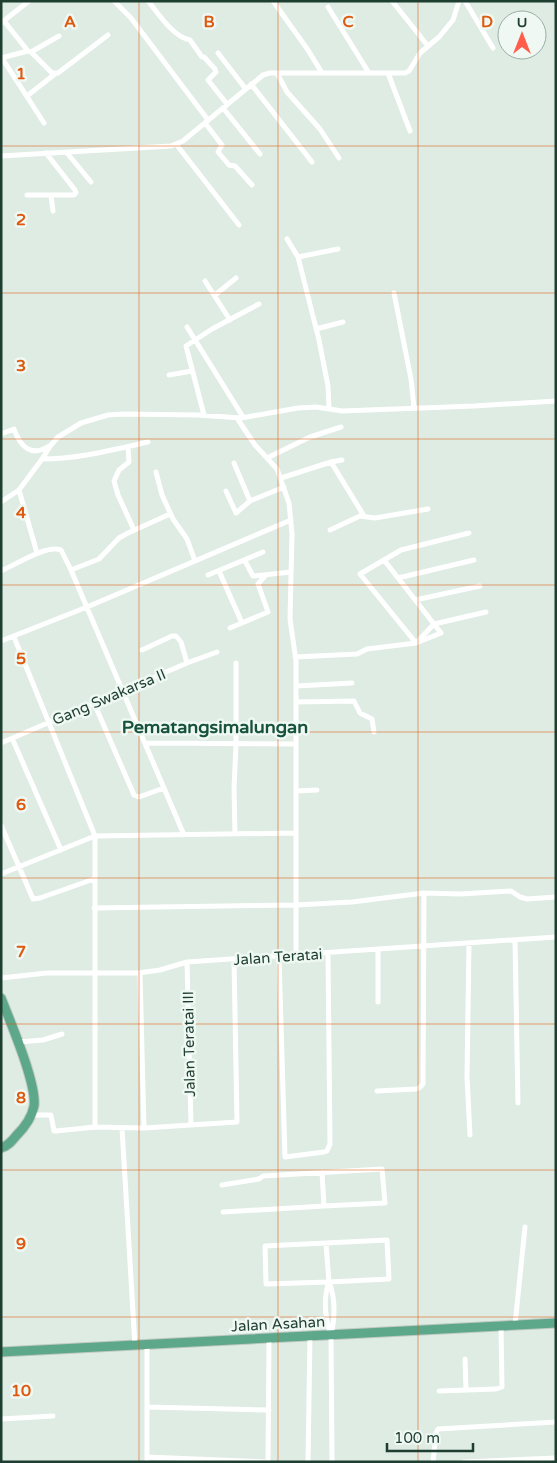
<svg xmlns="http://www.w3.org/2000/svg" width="557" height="1463" viewBox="0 0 557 1463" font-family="'Varela Round',sans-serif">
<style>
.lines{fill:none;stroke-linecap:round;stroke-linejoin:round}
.primary-casing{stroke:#c0c9c5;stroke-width:11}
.street{stroke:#fff;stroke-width:5}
.primary{stroke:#5da78a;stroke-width:9}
.grid{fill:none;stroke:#de580e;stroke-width:1;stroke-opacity:0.55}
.labels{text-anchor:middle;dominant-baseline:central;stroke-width:5;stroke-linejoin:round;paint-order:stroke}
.street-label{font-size:15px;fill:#1e3e31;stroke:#eff8f2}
.quarter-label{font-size:18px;font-weight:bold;fill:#17523c;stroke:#eff8f2}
.grid-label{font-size:16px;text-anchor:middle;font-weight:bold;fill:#de580e;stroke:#eff8f2;stroke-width:5;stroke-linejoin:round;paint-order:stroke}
</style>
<rect width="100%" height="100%" fill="#deece4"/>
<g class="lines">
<g class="primary-casing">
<path id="primary" d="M1 998C10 1021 37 1084 34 1106 32 1117 24 1128 16 1136 12 1141 8 1146 1 1148
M1 1352 556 1323"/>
</g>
<path class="street" d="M114 1 131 18 208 120
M148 1C159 14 173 37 190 40L202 57H204L215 69 216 72 208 80 227 104
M273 1 308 50 322 73
M392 1 428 46
M465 1 493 48
M328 7 369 73
M4 21 28 51
M1 23 29 1
M31 52 52 73H58L108 35
M218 53 245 88
M1 58 28 51 31 52 59 36
M2 58 44 123
M277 73 287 92 320 129 339 158
M388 73 410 131
M251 84 312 162
M27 96 55 74
M223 108 260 154
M205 123 222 145 218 152 229 165 235 166 252 185
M176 144 239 225
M67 153 91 182
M1 156 171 146 183 141 263 75 270 73H405L409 71 420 53 439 37 453 20 459 1
M27 195H74L76 193 75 190 46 153
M51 196 53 211
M287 239 298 257 319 340 328 386 329 408
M298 257 338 249
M205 281 230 320
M394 293 411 379 414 408
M215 295 236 278
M187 327 243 417
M316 329 343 322
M169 375 192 371
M204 415 186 346 212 329 259 304
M237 418 255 445 277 469 289 503 292 534 290 619 296 661V956
M1 434 14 429C20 446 31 458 49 446
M128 447 129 462 119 470 114 481 118 495 134 530
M267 458 310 437 341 427
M42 459C78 459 112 450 148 442
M331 462 364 516
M234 463 250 501
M156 472 162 495 173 519 187 539 195 561
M281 478 331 462 342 460
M19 490 37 553
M226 491 236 513 250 501 284 487
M1 502 19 490 42 459 51 445 58 437 81 423 108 415 124 414 198 415 241 418 298 408 316 407 342 411 474 406 556 401
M330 530 360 516 375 518 428 509
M469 533 401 550 360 574 416 643 434 624 486 612
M245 561 253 576 291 572
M71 570 99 559 119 538 128 533 170 514
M1 571C15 565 47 544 61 550L71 570 184 835
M219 571 242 623
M208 575 263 552
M398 578 474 560
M415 600 480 586
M230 628 268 612 258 584 265 576
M14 637 95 836V1127
M1 641 87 607 291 520
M142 650 172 636H176L181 642 187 663
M295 657 357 654 367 649 416 643 441 633 384 560
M296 686 352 683
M296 702 354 701 360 713 372 719 374 732
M94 703 134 795 139 797 164 788
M12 738 61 850
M1 743 187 663 217 652
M145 743 296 744
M296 791 317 790
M1 825 33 899 40 898 94 879
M235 834 234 788 236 744V663
M1 874 95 836 296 833
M424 893 460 894 511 891 520 897 527 899 556 897
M94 908 296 905 352 902 424 893 423 1084 419 1088 416 1089 377 1091
M515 940 518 1103
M469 943 467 1077 470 1135
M378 950V1002
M279 957 285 1157 324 1152 327 1151 330 1144 328 953
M187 962 191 1125
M140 973 144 1128
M1 978 47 973H138L160 970 187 962 556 937
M18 1042 43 1040 62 1034
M31 1115H51L54 1131H56L95 1127 144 1128 237 1122 234 960
M122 1128 135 1346
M222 1185 259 1179 263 1176 382 1169 385 1203 324 1206 322 1172
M223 1212 324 1206
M326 1244 329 1282 389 1279 387 1240 265 1246 266 1284 329 1282
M515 1325 525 1227
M331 1335C325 1318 323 1299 329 1282 336 1299 335 1317 331 1335L332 1462
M465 1359 466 1390
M439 1391 496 1389 502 1387 501 1326
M148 1407 269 1410
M1 1419 53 1416
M147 1457 266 1462
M147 1462V1345
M268 1462 269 1338
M308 1462 310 1336
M433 1462 436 1433 438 1429 556 1422
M464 1462 556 1458"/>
<use href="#primary" class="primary"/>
</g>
<path class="grid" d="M139 1V1462M278 1V1462M418 1V1462M1 146H556M1 293H556M1 439H556M1 585H556M1 732H556M1 878H556M1 1024H556M1 1170H556M1 1317H556"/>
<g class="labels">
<g class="street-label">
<text transform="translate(109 697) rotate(-23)">Gang Swakarsa II</text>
<text transform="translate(278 957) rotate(-4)">Jalan Teratai</text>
<text transform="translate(189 1044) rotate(-91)">Jalan Teratai III</text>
<text transform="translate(278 1324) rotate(-3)">Jalan Asahan</text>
</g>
<g class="quarter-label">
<text x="215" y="727">Pematangsimalungan</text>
</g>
</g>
<g class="grid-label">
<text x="70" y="27">A</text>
<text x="209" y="27">B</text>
<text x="348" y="27">C</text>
<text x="487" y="27">D</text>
<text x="21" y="79">1</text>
<text x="21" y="225">2</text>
<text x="21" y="371">3</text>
<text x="21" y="518">4</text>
<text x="21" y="664">5</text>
<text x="21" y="810">6</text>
<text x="21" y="957">7</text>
<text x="21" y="1103">8</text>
<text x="21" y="1249">9</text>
<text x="21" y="1396">10</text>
</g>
<rect width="557" height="1463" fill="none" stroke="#1e3e31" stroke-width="5"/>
<g transform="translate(522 35)"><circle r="24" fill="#eff8f2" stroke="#9baea5"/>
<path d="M0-4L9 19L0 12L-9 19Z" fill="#ff5c49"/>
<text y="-8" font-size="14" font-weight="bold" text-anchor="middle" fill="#1e3e31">U</text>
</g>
<path d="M387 1443v8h86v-8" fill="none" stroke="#1e3e31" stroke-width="2.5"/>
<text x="394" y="1443" font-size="15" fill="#1e3e31" stroke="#eff8f2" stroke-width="4" paint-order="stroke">100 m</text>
</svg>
